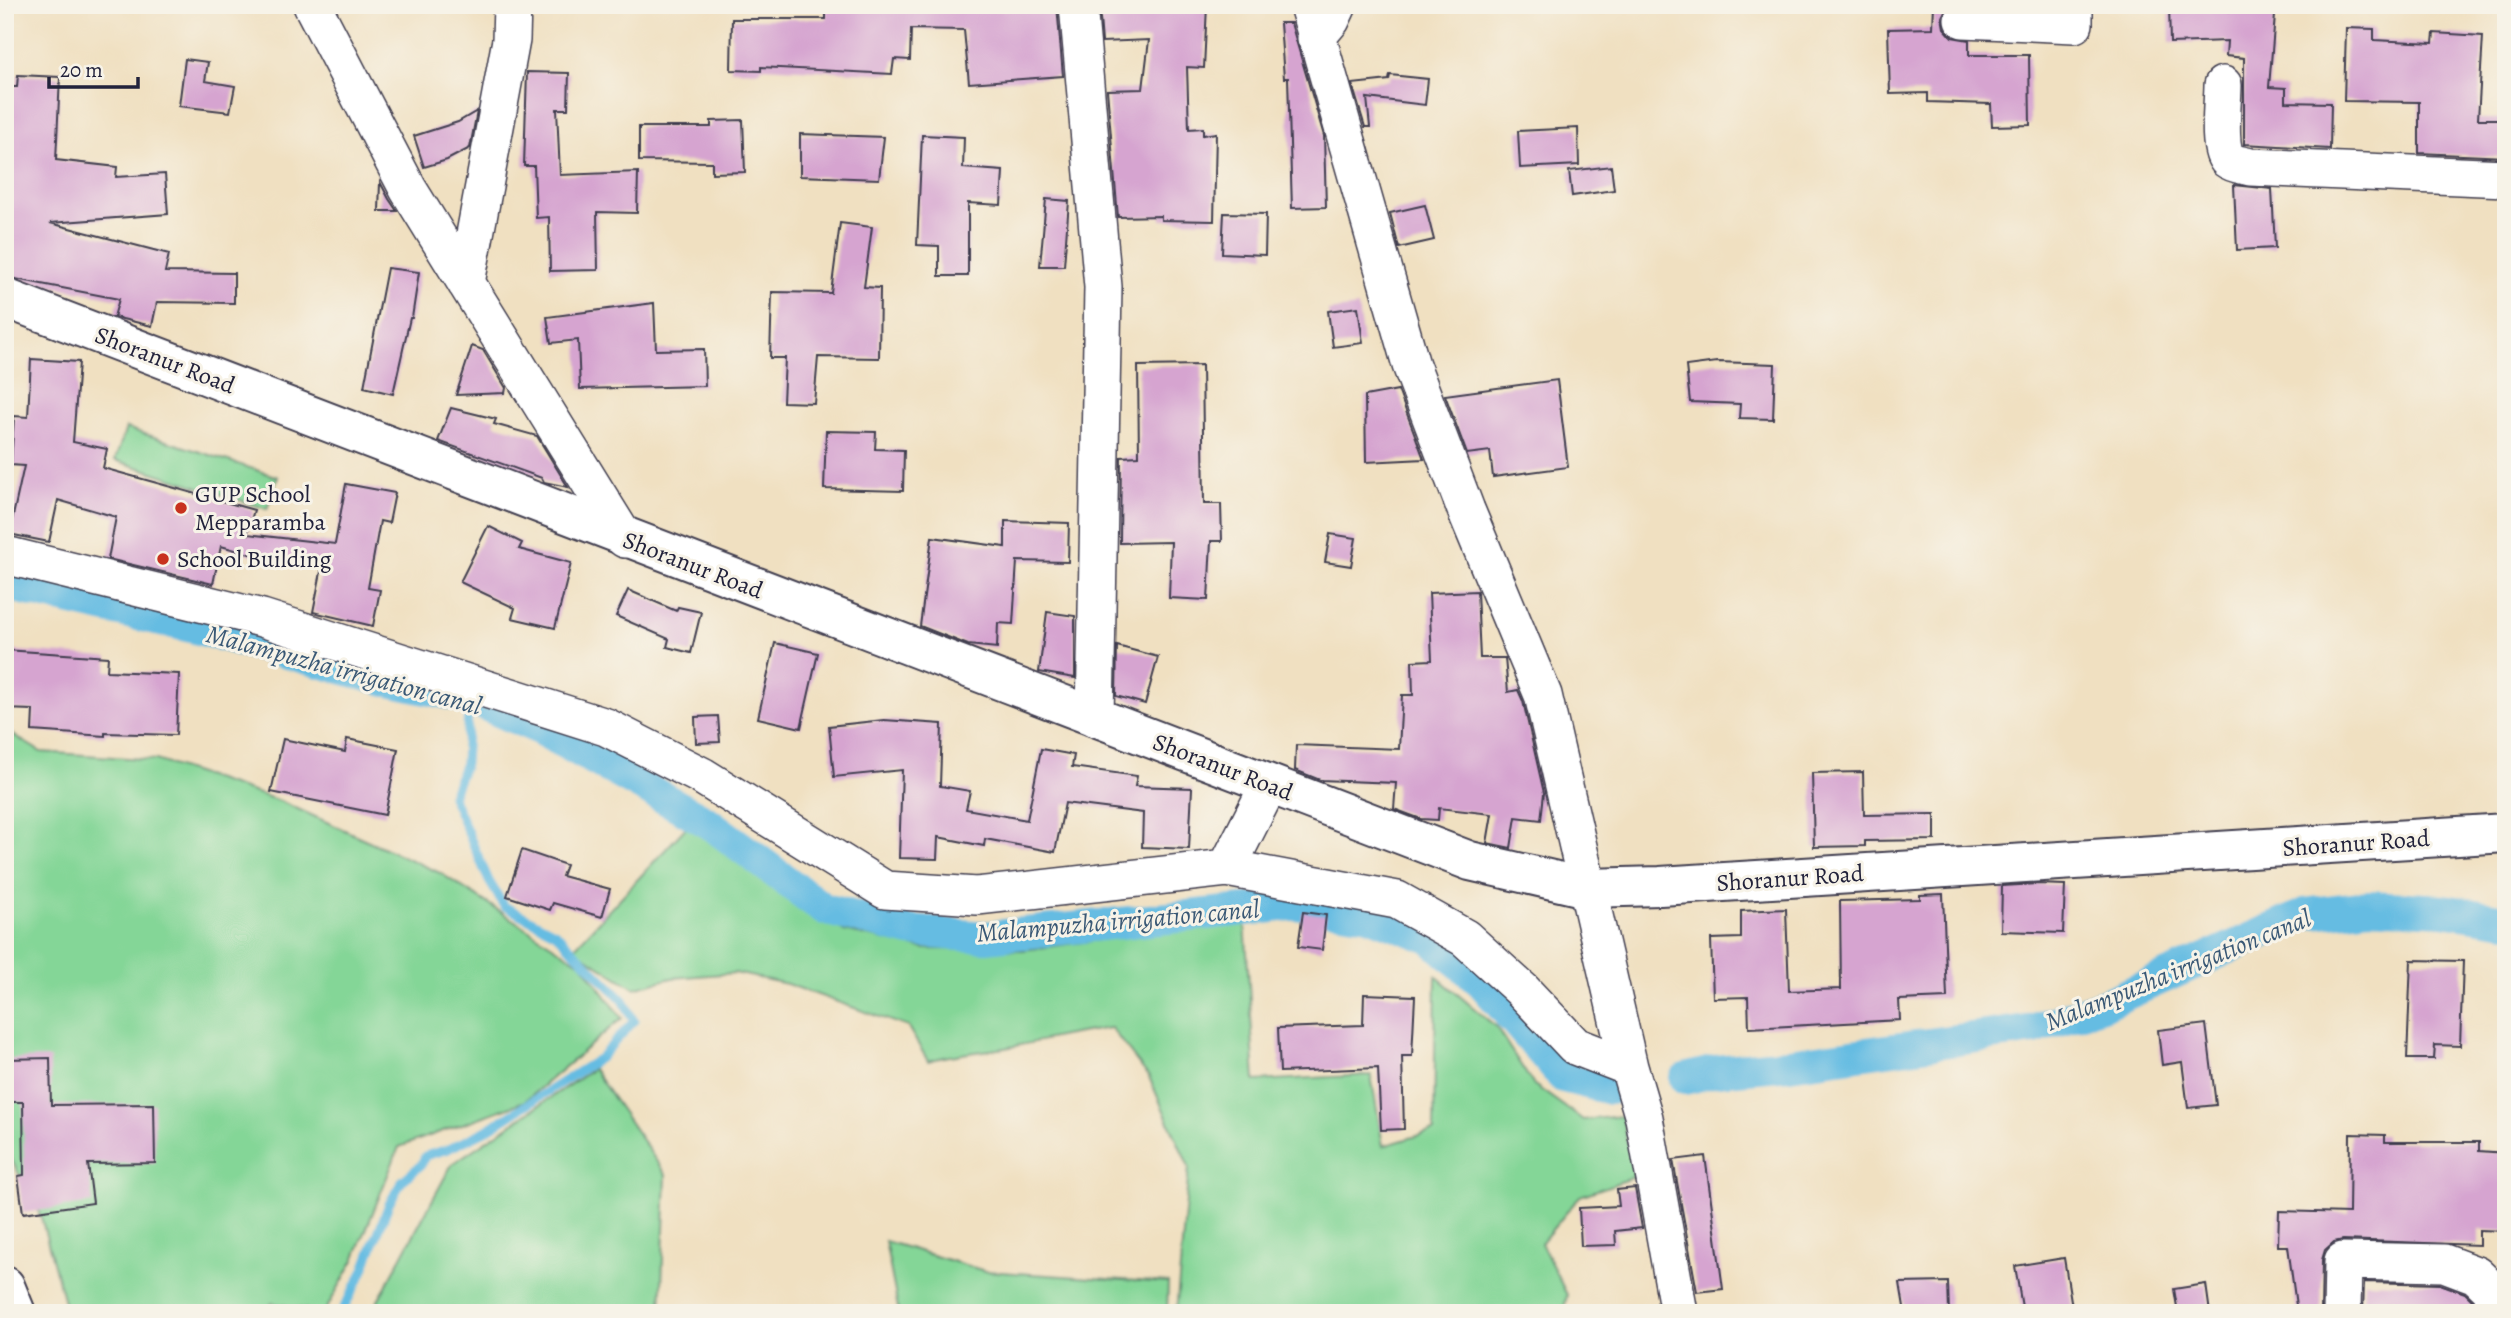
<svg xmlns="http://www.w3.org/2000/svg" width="2511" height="1318" viewBox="0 0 2511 1318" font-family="Alegreya,serif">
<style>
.green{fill:#84d697;stroke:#537c69;stroke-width:2}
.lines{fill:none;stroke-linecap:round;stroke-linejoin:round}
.stream{stroke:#65bce2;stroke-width:9}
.canal{stroke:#65bce2;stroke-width:32}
.building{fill:#d6a4d0}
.minor-casing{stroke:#413e4f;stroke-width:40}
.major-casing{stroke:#413e4f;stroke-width:42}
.minor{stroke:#fff;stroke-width:37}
.major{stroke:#fff;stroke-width:38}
.poi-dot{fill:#c8321e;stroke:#f7f3e8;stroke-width:2.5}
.labels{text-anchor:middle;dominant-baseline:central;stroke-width:6;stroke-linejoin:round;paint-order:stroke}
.street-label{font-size:24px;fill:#22223b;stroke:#f7f3e8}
.poi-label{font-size:24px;fill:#22223b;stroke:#f7f3e8;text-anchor:start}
.water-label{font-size:26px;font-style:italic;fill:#395875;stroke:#f7f3e8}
</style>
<rect width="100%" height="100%" fill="#f7f3e8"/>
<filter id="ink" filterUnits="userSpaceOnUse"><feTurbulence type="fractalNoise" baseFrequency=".0143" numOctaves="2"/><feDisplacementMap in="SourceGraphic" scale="14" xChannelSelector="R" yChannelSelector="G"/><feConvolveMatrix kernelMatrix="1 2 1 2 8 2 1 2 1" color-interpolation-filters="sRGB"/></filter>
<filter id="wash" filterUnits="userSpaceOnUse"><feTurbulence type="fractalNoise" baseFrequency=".00686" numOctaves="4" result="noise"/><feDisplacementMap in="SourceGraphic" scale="28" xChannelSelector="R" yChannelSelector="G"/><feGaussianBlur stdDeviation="1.57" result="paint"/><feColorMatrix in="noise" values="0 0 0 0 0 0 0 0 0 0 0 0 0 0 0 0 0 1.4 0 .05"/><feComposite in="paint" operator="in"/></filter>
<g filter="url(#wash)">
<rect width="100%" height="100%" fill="#f0e0c1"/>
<path class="green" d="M126 428 278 477 267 509 115 460Z
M5 730 41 752 156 760 280 801 440 873 582 964 622 1018 525 1101 399 1147 354 1260 324 1313 272 1303 265 1313H67L41 1217 5 1147Z
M689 824 844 931 925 949 1023 950 1245 921 1255 1081 1371 1075 1383 1146 1434 1131 1436 976 1496 1027 1533 1084 1583 1120 1622 1116 1634 1177 1580 1196 1541 1243 1567 1295 1563 1313H1176L1189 1167 1149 1077 1111 1028C1079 1032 1050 1039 1020 1045 989 1052 959 1052 928 1061L908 1027 787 984 735 973 672 978 634 988 573 949Z
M593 1069 666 1175 661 1313H376L373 1310 452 1164Z
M885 1241 985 1271 1168 1283 1167 1313H899Z"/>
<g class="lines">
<path class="stream" d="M341 1313 363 1272 389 1204 402 1181 421 1165 425 1156 448 1149 485 1131 600 1058 634 1021 623 1000 556 933 504 906 489 881 452 796 465 763 469 698"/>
<path class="canal" d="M5 585 195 628 389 681 469 698 535 727 709 823 824 909 910 931 986 937 1301 904 1369 914 1430 938 1482 983 1563 1077 1610 1089
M1685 1079 1716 1071 1789 1064 2034 1029 2105 1004 2305 914 2369 906 2443 910 2506 920"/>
</g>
<g id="blocks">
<path class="building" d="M826 5H986V11L1057 5 1063 76 969 83 964 30 911 29 910 60 894 59 892 74 761 67V71L731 70 732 19H826Z
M1207 5 1204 68 1187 67 1189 129 1203 128V135L1216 133 1214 221 1161 220V216L1118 217 1107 90 1143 89 1149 40 1102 42 1099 6Z
M1934 5H1948L1942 17 1944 28 1952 37 1969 40V55H2029L2030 125 1992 126 1991 104 1928 102V93L1890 94 1888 29 1933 28Z
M2169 5H2217V10L2275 15 2269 87 2286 88V102L2331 103 2330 149 2244 144V58L2226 56 2227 41 2170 43Z
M1280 23H1291L1324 136 1326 207 1292 208 1288 78H1284Z
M2346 28 2374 29V40L2433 43 2434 33 2483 36 2478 119H2506V157L2419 153V102L2344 101Z
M185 59 208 62 205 81 235 86 230 112 179 106Z
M527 72 569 73 568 109H557L560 175 638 172 637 213 597 212 598 270 550 271 549 217 536 218 534 166H524Z
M18 75 60 77 56 160 117 167 116 177 165 174 168 214 50 223 169 254 165 272 234 273V303L157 302 152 326 114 317 119 299 5 277V87H17Z
M1390 75 1428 79 1425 105 1367 98 1370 127H1365L1352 84 1389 80Z
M477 111 470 148 447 160 424 167 414 136 458 122Z
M743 120 745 172 712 173V162L639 161V127H711V121Z
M1578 128 1579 165 1520 168 1518 131Z
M800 134 884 137 879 179 800 176Z
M922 135 964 137 963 168 1003 171 1001 205 968 203V276H939V246L917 245Z
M1611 166 1614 190 1572 196 1569 171Z
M380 182 389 199 397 211H379Z
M2234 185 2272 189 2275 248 2237 250Z
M1046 199 1069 201 1064 266H1040Z
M1425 205 1434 240 1399 248 1390 213Z
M1224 213 1266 214 1265 255 1222 253Z
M840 223 872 227 864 287 880 288 879 358 818 357 814 403 783 402 785 358H770L772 292 831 293Z
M387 268 419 272 412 318H410L393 394 364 387Z
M654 303 656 350 704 349 705 386 580 389 578 340 551 343 547 317Z
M1358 307 1363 343 1333 347 1328 311Z
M472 346 483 350 506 388 505 393 456 395Z
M31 359 79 362 73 442 107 449 103 468 254 510 247 534 335 544 346 484 395 493 389 523 380 521 368 588 380 590 373 626 313 612 322 567 275 561 221 546 213 584 108 559 116 517 58 500 49 542 9 534 24 466 11 465 14 416 28 417Z
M1717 362 1775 364 1773 419 1739 418 1740 404 1690 402 1686 366Z
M1202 365 1204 504H1221L1222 541H1211L1208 600 1169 598 1171 542 1120 543 1121 457 1139 456 1138 366Z
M1557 380 1568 467 1493 477 1490 451 1467 454 1445 395Z
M1398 390 1424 459 1366 462 1365 396Z
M451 408 496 419 494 424 537 436 568 487 544 482 542 478 438 441Z
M826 431 876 432 875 449 904 450 903 491 824 489Z
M1005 521 1069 523 1068 562 1017 561 1013 624 998 623 997 648 968 645 920 626 932 537 1005 547Z
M488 526 522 543 519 549 571 563 555 628 512 618 515 608 460 582Z
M1330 534 1356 538 1351 566 1325 562Z
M628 590 676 611 678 607 701 612 691 653 667 647 669 639 616 616Z
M1477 591 1480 658H1505L1508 692 1518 690 1523 701 1544 793 1541 820 1516 817 1511 848 1487 843 1492 814 1439 808 1438 820 1421 819 1394 809 1396 783 1320 780 1295 770 1296 745 1399 749 1402 695H1413L1412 661 1432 660 1429 593Z
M1047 612 1075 616V678L1039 672Z
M775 643 818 653 801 728 758 718Z
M1117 646 1158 657 1145 704 1116 696Z
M5 650 108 657 107 671 179 674 176 735 105 733V736L32 731 33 710 5 709Z
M718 716 720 742 696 743 695 717Z
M884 720 942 724 940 786 970 791 966 809 1027 820 1041 749 1074 755 1072 767 1137 776 1135 786 1192 788 1189 849 1142 847 1143 813 1065 803 1055 852 985 839 984 846 938 837 937 859 899 858 902 770 834 777 829 726Z
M283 739 345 752 347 739 398 749 385 815 271 792Z
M1863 772 1864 815 1935 814V840L1865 841V846L1814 847 1812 773Z
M522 850 566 865 562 876 610 889 602 917 553 903 550 910 507 896Z
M2037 884 2065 885 2063 933 2001 931 2002 886Z
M1943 894 1947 998 1899 1000 1900 1020 1749 1028 1748 997 1713 998 1711 939 1741 938V911L1786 909 1789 991 1841 989 1840 901 1920 899V895Z
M1303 912 1326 915 1322 950 1298 947Z
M2411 960 2463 961 2460 1046 2435 1045 2434 1059H2407Z
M1364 994 1415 996 1412 1056H1402L1404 1129 1381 1130 1378 1068 1280 1072 1278 1028 1363 1025Z
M2206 1024 2216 1105 2188 1108 2182 1062 2162 1065 2158 1030Z
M50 1058 51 1105 154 1104 155 1163 88 1164 93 1203 23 1213 18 1176 24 1175 23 1102H7L6 1059Z
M2350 1134 2385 1135V1142H2479V1151L2506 1153V1231L2479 1230V1245L2343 1240 2334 1242 2325 1250 2322 1260 2321 1313H2297L2288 1246H2278L2279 1211 2349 1213Z
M1705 1156 1723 1289 1697 1292 1673 1160Z
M1635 1188 1642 1228 1615 1231 1616 1245 1581 1246 1579 1208 1619 1206 1617 1190Z
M2064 1258 2073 1313H2023L2015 1266Z
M1948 1282 1949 1313H1905L1900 1283Z
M2364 1282 2440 1284 2465 1293 2485 1313H2363Z
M2206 1284 2210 1313H2178L2174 1289Z"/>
</g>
</g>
<g filter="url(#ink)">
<use href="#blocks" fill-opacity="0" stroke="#413e4f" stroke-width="2"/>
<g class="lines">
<g class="minor-casing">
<path id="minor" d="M312 5 408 189 625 539
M1078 5 1103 287 1095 718
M1308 5 1411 365 1466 510 1543 695 1629 1067 1644 1118 1679 1313
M1963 19 2074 24V5
M1316 38 1331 20 1338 5
M2223 85C2223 101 2217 150 2228 160 2233 164 2243 165 2250 167L2506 178
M466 283 511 40 512 5
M5 555 262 618 606 727 702 776 885 890 977 896 1227 868 1397 900 1465 938 1522 990 1575 1046 1629 1067
M1227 868 1269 785
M2342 1313 2343 1261 2444 1263 2476 1275 2506 1304"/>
</g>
<g class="major-casing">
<path id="major" d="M5 298 1470 861 1587 888 1660 886 2506 833
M5 1286 16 1313"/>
</g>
<use href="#minor" class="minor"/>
<use href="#major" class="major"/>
</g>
</g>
<g class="poi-dot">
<circle cx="181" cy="508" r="7"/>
<circle cx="163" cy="559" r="7"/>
</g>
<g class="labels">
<g class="street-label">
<text transform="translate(165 360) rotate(21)">Shoranur Road</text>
<text transform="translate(693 565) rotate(21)">Shoranur Road</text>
<text transform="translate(1223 767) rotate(21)">Shoranur Road</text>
<text transform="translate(2356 843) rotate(-4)">Shoranur Road</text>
<text transform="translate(1790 878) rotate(-4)">Shoranur Road</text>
</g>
<g class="poi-label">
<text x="195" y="494">GUP School<tspan x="195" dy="28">Mepparamba</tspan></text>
<text x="177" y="559">School Building</text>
</g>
<g class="water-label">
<text transform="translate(344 670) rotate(15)">Malampuzha irrigation canal</text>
<text transform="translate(1118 921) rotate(-5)">Malampuzha irrigation canal</text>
<text transform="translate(2178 970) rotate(-22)">Malampuzha irrigation canal</text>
</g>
</g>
<rect width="2511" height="1318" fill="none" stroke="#f7f3e8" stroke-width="28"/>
<path d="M49 77v10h89v-10" fill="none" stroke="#22223b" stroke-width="3.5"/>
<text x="60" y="77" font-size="21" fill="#22223b" stroke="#f7f3e8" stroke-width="5" paint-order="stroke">20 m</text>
</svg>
